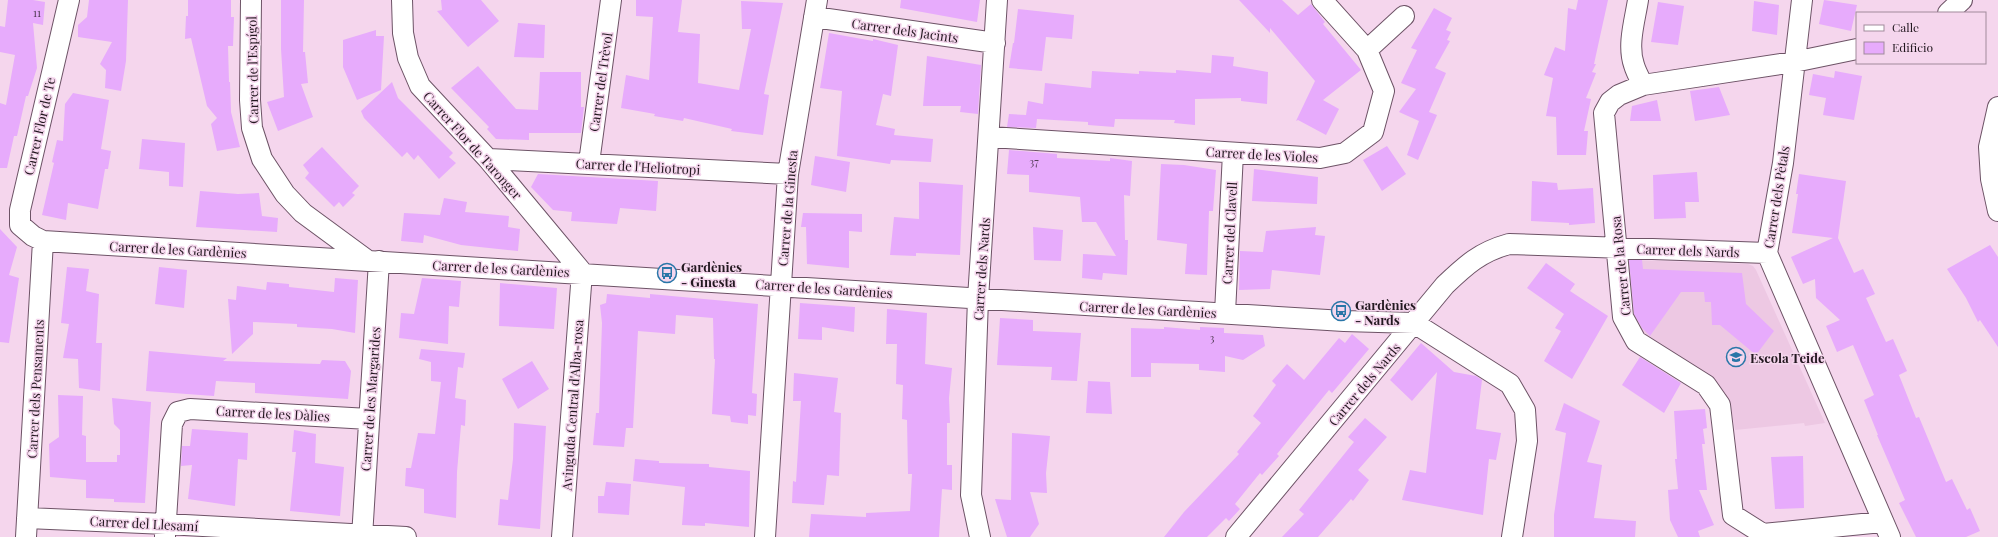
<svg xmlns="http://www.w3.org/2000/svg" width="1998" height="537" viewBox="0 0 1998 537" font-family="'Playfair Display',serif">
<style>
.built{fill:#edc8e3}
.building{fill:#e7abfc}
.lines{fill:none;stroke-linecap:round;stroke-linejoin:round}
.minor-casing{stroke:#6d5366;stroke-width:22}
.minor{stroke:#fff;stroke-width:20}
.labels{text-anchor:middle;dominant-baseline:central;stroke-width:3;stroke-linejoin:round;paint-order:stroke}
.number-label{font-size:11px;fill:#543d57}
.street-label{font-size:13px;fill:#231820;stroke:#f5d6ed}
.poi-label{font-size:13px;font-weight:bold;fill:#231820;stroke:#f5d6ed;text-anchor:start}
</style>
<rect width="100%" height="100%" fill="#f5d6ed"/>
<path class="built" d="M1631 260 1748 264 1753 266 1756 270 1825 423 1805 426 1804 423 1735 430 1731 407 1724 394 1649 341 1639 329 1633 318 1628 265Z"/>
<path class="building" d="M8 0H33L45 2 43 25 33 23 37 68 28 96H26L17 136H14L7 168H0V103L6 105 15 55 0 52V26L5 27Z
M89 0H128L126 61 121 91 105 88 106 70 100 64 112 42 78 37V25L87 17Z
M188 0H231V17H234L233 46H228L229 82H230L231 112 240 147 217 151 211 124 217 118 207 106 191 38 185 39 186 16H188Z
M281 0H304L303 52H305L308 83 301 84 313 117 278 131 267 102 284 97 281 49Z
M441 0H481L499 21 468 47 437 11 442 10Z
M636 0H682L678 32 700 34 698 83 739 90 751 29H742L741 1 783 3 764 94 769 95 763 135 731 131 732 129 684 118 683 121 654 116 655 114 621 108 626 75 649 80 653 17 636 16Z
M901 0H980L977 22 900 8Z
M1239 0H1282L1298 15 1311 4 1325 22 1323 24 1361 70 1323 100 1339 109 1326 135 1298 120 1296 121 1315 81 1270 28V33Z
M1578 0H1608L1594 64H1596L1592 72 1596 73 1586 98 1591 99 1584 131H1588L1586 155H1557L1556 117 1546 116 1553 78 1544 75 1555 47 1565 51 1568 8 1576 10Z
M1824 0 1857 5 1851 31 1819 24Z
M1754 1 1779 5 1777 35 1752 31Z
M1658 2 1684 6 1678 45 1651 42Z
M1434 8 1452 18 1446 30 1451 32 1447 40 1450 41 1435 68 1446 73 1429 112 1437 115 1418 160 1407 155 1419 121 1399 112 1416 89 1401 83 1417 50 1411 48Z
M1018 9 1074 15 1072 39 1046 37 1042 71 1009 68 1013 43H1014Z
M518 23 545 25 544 58 514 57Z
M376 30V36H384L381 90 357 100 343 67V40Z
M829 33 873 41V39L898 45 891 96 883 94 876 125 895 129 894 135 933 139 931 162 891 160 890 164 837 156 842 91 820 88Z
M1212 55 1234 57 1233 66 1268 72 1267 104 1241 101V98L1195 99V125L1174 123 1175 120 1115 119 1114 127 1088 125V122L1037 119 1036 128 1007 127 1009 114 1026 115 1028 101 1043 104 1045 83 1091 88 1092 71 1139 74V71L1176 73V70L1211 73Z
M927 56 981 65 978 114 960 112 961 106H923Z
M478 66 516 109 538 110 540 72H581V107H584L581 133H529V140L496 139 487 129 489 127 451 88Z
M1835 71 1862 76 1854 120 1823 115 1826 98 1809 95 1813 74 1834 78Z
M392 82 398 98 453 153 449 157 456 163 439 179 418 155 414 160 407 152 402 157 364 118 361 111Z
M1719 87 1730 115 1695 121 1690 91Z
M73 93 109 100 101 149 111 151 108 169H105L98 209 68 203 66 220 42 215 54 163 52 162 57 140 63 141 65 104Z
M1657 100 1661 121H1630L1632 106Z
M142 139 185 143 183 187 169 186V172L139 169Z
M1387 146 1406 174 1382 191 1363 160Z
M322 147 359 186 352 193 355 195 343 207 339 202 334 207 305 178 309 173 303 165Z
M1009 150 1057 154V158L1110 161V158L1132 161 1130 196 1124 195 1125 240H1128L1127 275 1103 273 1102 280 1082 278 1083 254 1116 256 1096 222H1082L1080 197 1029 192V175L1007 174Z
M815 156 850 162 846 192 811 185Z
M1161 164 1184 165 1216 170 1213 211H1209L1207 275 1185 274 1187 244 1157 240Z
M1254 169 1318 177 1317 204 1252 201Z
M1697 172 1699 202H1685L1686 218 1654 219 1653 175Z
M538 174 658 181 656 211 620 208 617 224 571 221 572 212 553 210 531 187Z
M1799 174 1846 181 1838 238 1854 273 1863 269 1875 294 1866 298 1886 342 1893 339 1907 371 1899 375 1916 418 1919 417 1946 482 1952 479 1967 510 1970 508 1980 531 1966 537H1916L1899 503 1905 500 1877 435H1878L1864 400 1874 395 1853 345 1837 352 1826 326 1840 320 1816 298 1815 279 1803 284 1791 257 1833 238 1792 233 1798 194H1796Z
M1532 181 1557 183 1558 190 1593 188 1595 223 1569 225V223L1531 221Z
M919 182 963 185 960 255 916 253V256L890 255 894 217 919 219Z
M200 191 238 194 259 193 262 216 278 218 277 232 196 227Z
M444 198 467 202 465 212 509 216 508 227 520 229 518 251 461 245 424 235 423 243 401 241 404 213 440 215Z
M803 213 862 214V232L849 231V268L807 264 806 227H801Z
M1033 227 1063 230 1061 261 1034 260Z
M1316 227 1315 235 1325 236 1320 275 1272 270 1270 289 1239 290 1240 251 1263 252 1266 231Z
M0 229 17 247 9 275 19 278 9 343 0 342Z
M1990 245 1998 257V347L1980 320 1978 322 1966 298 1947 269Z
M1629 260H1642L1643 269 1742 273 1746 304 1774 331 1756 355 1720 325H1712L1711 302H1705L1704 292H1681L1650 336 1642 328 1634 314Z
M1546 263 1575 284 1570 291 1608 316 1572 379 1544 361 1561 331 1555 328 1564 314 1527 288Z
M67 267 89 269 86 291 99 294 96 343H102L100 391 79 388 78 359 63 358 69 324 61 323Z
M159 267 187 270 184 308 155 304Z
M335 278 358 280 355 333 332 329 297 327V324L253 322V334L232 354 228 299 236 300 237 286 266 290 267 282 289 284V287L334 292Z
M422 278 461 281 459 307 449 306 448 344 399 338 401 313 414 314Z
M500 283 557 288 554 329 499 326Z
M607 294 650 298V294L758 304 752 393 757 394 756 416 748 415V424L731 422 730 416 712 414 715 359H714L713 318 676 315 675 334 638 331 633 428H626L624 447 593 445 596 413H599L602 323 600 305 606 303Z
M800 303 855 307 854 332 822 327V340L798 339Z
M887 309 927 313 925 364 952 368 949 398 950 423H947V465H952V490L942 489 939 537H809L811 514 866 517V513L910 511 912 474H908L907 420 902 419 903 385 896 384 897 344H886Z
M1000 318 1033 320V331L1081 333 1077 381 1051 380 1052 367 997 365Z
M1164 327 1200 330V327L1224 328V333L1263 335 1265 346 1243 360 1225 356V372L1199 370V364L1151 363V377H1131V328L1164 329Z
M1352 334 1369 349 1332 393 1329 390 1277 454 1279 456 1262 475 1260 473 1235 504 1240 509 1229 521 1226 518 1207 537H1164L1184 512 1239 454 1237 452 1261 423 1253 416 1276 385 1272 381 1287 364 1304 380 1339 338 1345 343Z
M1421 343 1454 372 1476 376 1482 380 1476 429 1501 433 1496 460 1489 459 1483 515 1402 500 1410 470 1426 473 1437 372 1412 401 1390 380Z
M421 349 465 353 463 368 458 367 455 398 466 400 465 426 461 425 457 472 456 518 424 513V489L405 486 406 468H411L418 433 435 434 441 382 431 381V362L419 359Z
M149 351 227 358 223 361 320 364 322 360 345 361 351 371 348 399 255 393V383L216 381 214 396 146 391Z
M1640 357 1681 383 1664 413 1622 385Z
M532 361 549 389 518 409 502 379Z
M794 373 838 378 834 412 841 413 839 476 827 475 824 505 792 503 793 481 796 482 801 401H793Z
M1088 381 1110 382 1112 414 1086 413Z
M58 395 83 396 82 435 86 436V462H117V455H120V430L114 424 112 398 151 402 145 503 114 502V499L86 498V480L50 477 49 444 59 437Z
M1564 403 1600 421 1587 462 1602 465 1594 518 1636 521 1635 537H1554V515L1566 433 1555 430Z
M1705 409 1707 428 1703 429 1705 444H1702L1707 490H1699L1714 525 1698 531 1700 537H1678L1670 520 1668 490 1678 489 1675 459H1677L1674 411Z
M1365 418 1387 437 1358 470 1369 480 1353 501 1351 499 1318 537H1282L1304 514 1299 510 1354 442 1348 437Z
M514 423 546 426 540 529 498 525 500 499 508 500 513 459Z
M192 429 248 433 247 460 238 459 235 506 188 499 192 465 181 466 182 446H190Z
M294 430 316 434 315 463 344 467 340 516 290 511 296 452H292Z
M1012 433 1050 436 1046 473 1047 493 1030 492 1039 524 1030 537H1007L995 499 1011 500Z
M1803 456 1804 508 1775 509 1771 457Z
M635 459 659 461V463L709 464V467L750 471 749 527 705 523V526L682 525 685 487 633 481Z
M606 482 631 484 629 515 598 513V496H604Z"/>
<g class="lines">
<g class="minor-casing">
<path id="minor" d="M69 0 20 210V225L33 236 43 241 1344 321 1414 323
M251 0 250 100 252 128 262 159 285 194 303 213 367 260
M402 0 403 33 408 58 420 86 488 159 582 272
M1638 0C1635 20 1627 45 1634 65 1636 72 1640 79 1643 85
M1802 0 1783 163 1767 253 1890 537
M1948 13 1962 0
M814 17 995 43
M1857 49 1794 62 1643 85 1619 95 1610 102 1604 113 1623 317 1636 341 1706 385 1720 405 1733 515 1763 534 1882 522
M1367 50 1404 16
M1998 107 1989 147 1991 179 1998 211
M990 137 1320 158 1345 153 1373 132 1384 91 1367 50 1322 0
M488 159 788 174
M589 163 611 0
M1225 313 1233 153
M1414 323 1510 384 1525 410 1527 441 1512 537
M27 518 166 524 406 537
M165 536 172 424 178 412 190 409 369 419
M26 537 43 241
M362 537 379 261
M562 537 582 272
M765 537 788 174 817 0
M980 537 971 495 978 299 997 0
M1236 537 1445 285C1466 265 1480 252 1509 244L1767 253"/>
</g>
<use href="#minor" class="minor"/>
</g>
<defs>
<g id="bus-ring" transform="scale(1)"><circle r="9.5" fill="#f5d6ed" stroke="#2976a8" stroke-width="1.5"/><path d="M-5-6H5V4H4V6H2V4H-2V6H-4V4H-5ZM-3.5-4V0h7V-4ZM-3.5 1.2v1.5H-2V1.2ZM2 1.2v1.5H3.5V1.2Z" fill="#2976a8"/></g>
<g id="school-ring" transform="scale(1)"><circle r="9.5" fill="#f5d6ed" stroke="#2976a8" stroke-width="1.5"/><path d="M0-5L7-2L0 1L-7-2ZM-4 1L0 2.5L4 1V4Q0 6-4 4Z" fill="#2976a8"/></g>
</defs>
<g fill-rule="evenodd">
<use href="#bus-ring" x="667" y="273"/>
<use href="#bus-ring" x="1341" y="311"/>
<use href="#school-ring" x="1736" y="357"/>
</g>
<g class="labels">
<g class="number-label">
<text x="37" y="12">11</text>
<text x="1034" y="161">37</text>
<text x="1212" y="337">3</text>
</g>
<g class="street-label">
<text transform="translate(905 30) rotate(8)">Carrer dels Jacints</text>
<text transform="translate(252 70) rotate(-91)">Carrer de l'Espígol</text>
<text transform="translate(600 82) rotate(-82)">Carrer del Trèvol</text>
<text transform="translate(39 126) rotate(-77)">Carrer Flor de Te</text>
<text transform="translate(473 145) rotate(48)">Carrer Flor de Taronger</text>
<text transform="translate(1262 154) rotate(3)">Carrer de les Violes</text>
<text transform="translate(638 166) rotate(3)">Carrer de l'Heliotropi</text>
<text transform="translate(1776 197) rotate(-81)">Carrer dels Pètals</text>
<text transform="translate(787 208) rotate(-85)">Carrer de la Ginesta</text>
<text transform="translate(1229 233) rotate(-87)">Carrer del Clavell</text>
<text transform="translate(178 249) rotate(3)">Carrer de les Gardènies</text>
<text transform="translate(1688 250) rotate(2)">Carrer dels Nards</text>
<text transform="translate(1620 266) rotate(-96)">Carrer de la Rosa</text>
<text transform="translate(501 268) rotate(3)">Carrer de les Gardènies</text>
<text transform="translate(981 269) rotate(-86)">Carrer dels Nards</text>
<text transform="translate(824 288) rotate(4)">Carrer de les Gardènies</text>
<text transform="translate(1148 309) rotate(3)">Carrer de les Gardènies</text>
<text transform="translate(1364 384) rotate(-50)">Carrer dels Nards</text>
<text transform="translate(35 389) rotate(-87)">Carrer dels Pensaments</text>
<text transform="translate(370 399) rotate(-86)">Carrer de les Margarides</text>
<text transform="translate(572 405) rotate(-86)">Avinguda Central d'Alba-rosa</text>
<text transform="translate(273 413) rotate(3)">Carrer de les Dàlies</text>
<text transform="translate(144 523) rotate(3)">Carrer del Llesamí</text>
</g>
<g class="poi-label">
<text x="681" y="266">Gardènies<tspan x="681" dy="15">- Ginesta</tspan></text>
<text x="1355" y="304">Gardènies<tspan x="1355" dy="15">- Nards</tspan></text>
<text x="1750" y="357">Escola Teide</text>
</g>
</g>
<rect x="1856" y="12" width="130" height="52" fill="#f5d6ed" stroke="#a18a9b"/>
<rect x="1864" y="25" width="20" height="6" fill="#ffffff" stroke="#a18a9b"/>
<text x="1892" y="32" font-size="12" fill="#231820">Calle</text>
<rect x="1864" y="42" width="20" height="12" fill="#e7abfc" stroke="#a18a9b"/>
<text x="1892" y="52" font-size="12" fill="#231820">Edificio</text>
</svg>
